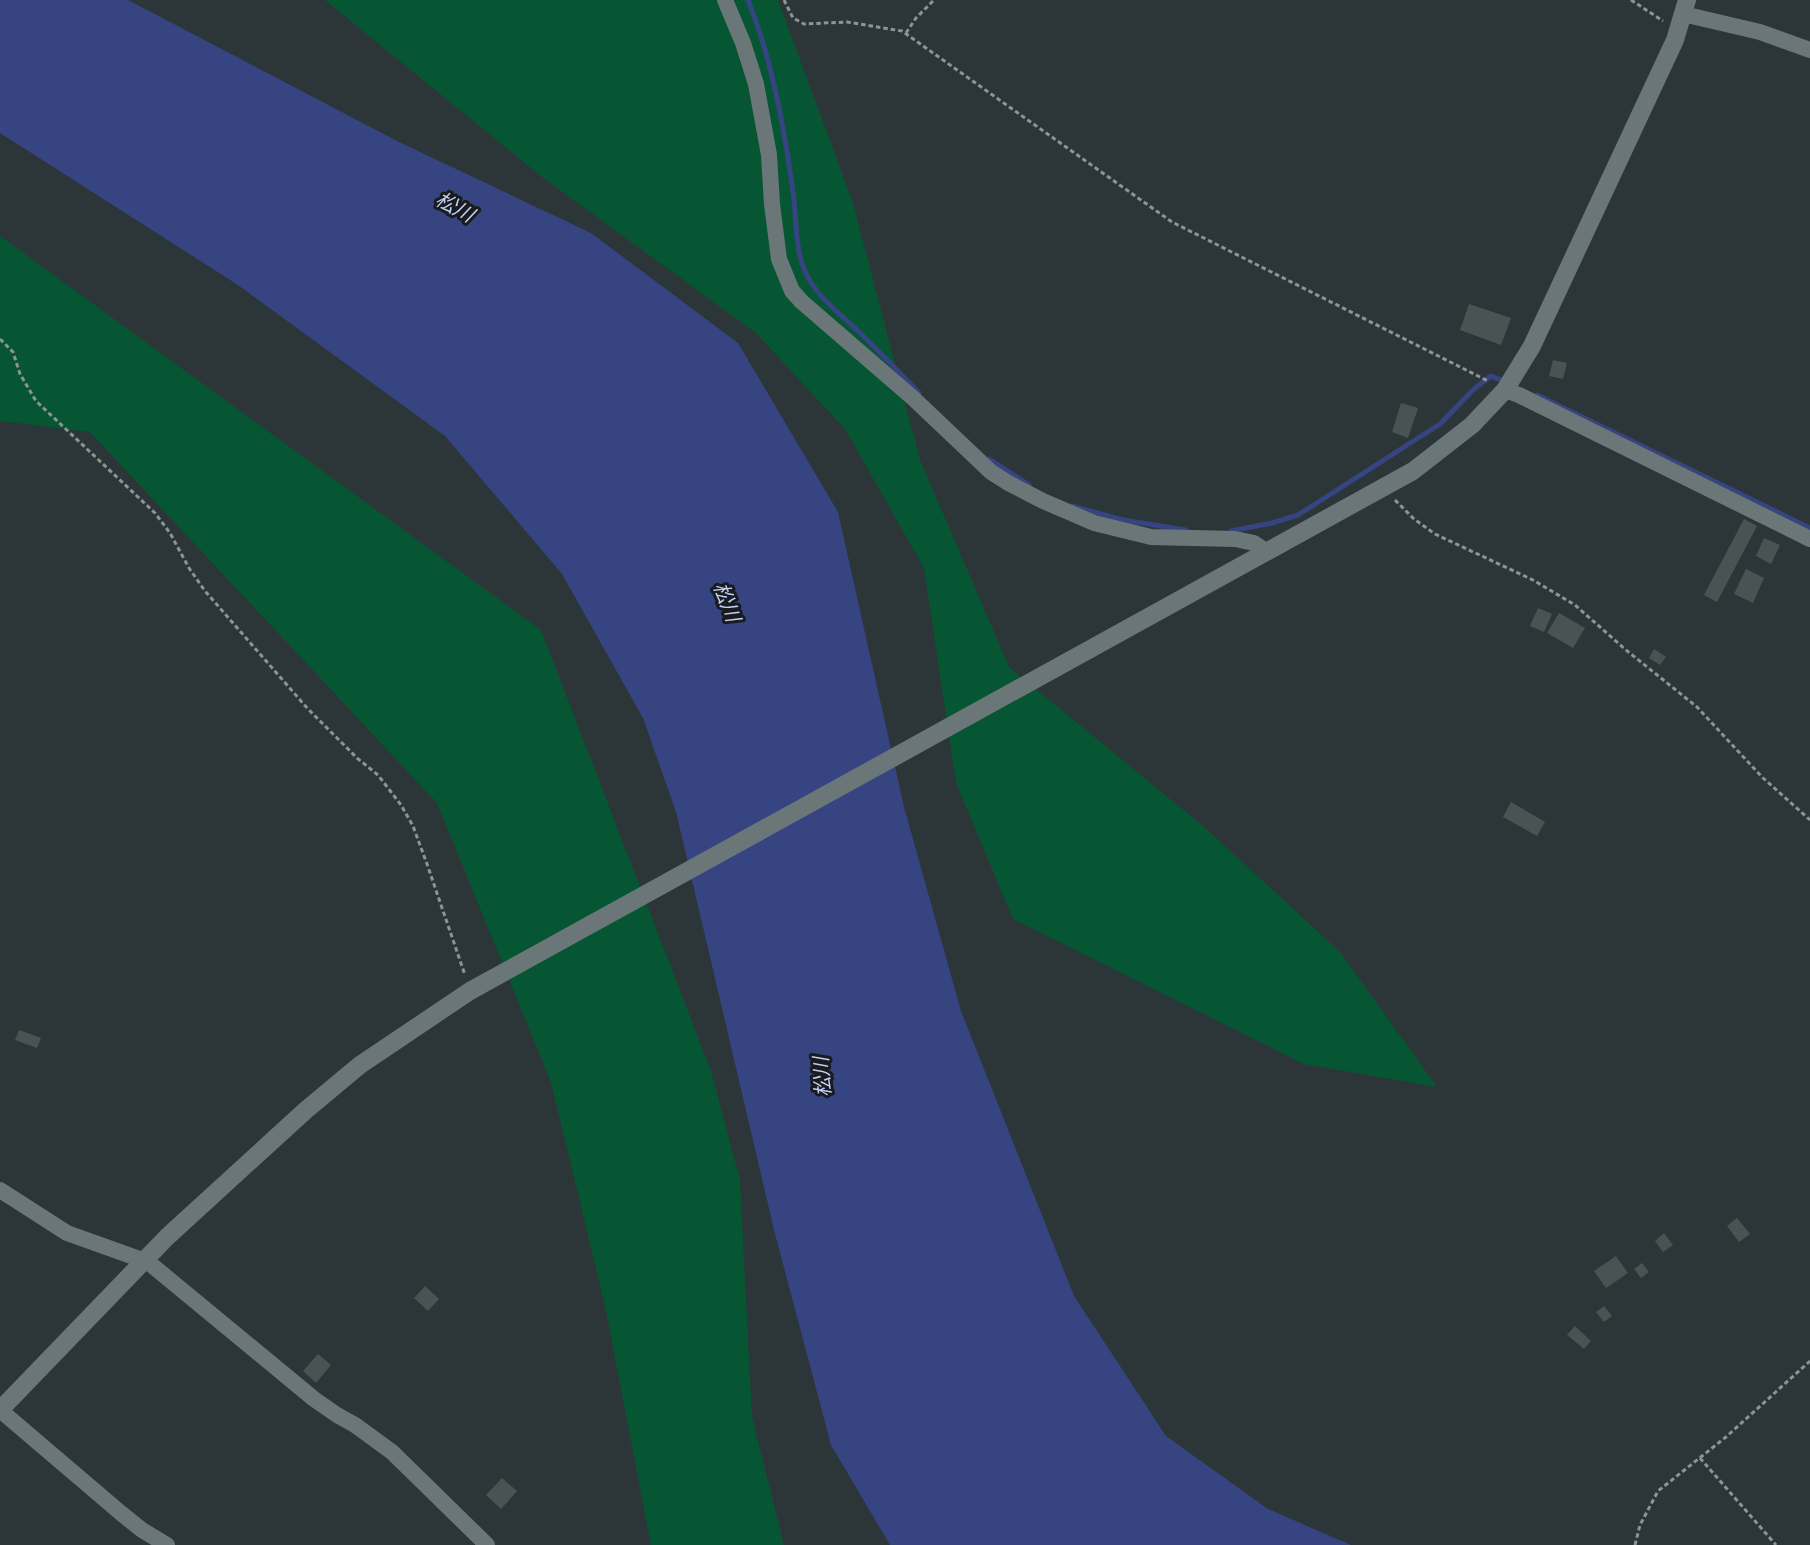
<svg xmlns="http://www.w3.org/2000/svg" width="1810" height="1545" viewBox="0 0 1810 1545" font-family="'Space Grotesk','Noto Sans JP',sans-serif">
<style>
.green{fill:#075633}
.water{fill:#364481}
.lines{fill:none;stroke-linecap:round;stroke-linejoin:round}
.stream{stroke:#364481;stroke-width:5}
.building{fill:#495452}
.path{stroke:#8c9496;stroke-width:3;stroke-dasharray:4.5 3;stroke-linecap:butt}
.street{stroke:#6b7678;stroke-width:16}
.secondary{stroke:#6b7678;stroke-width:18}
.labels{text-anchor:middle;dominant-baseline:central;stroke-width:6;stroke-linejoin:round;paint-order:stroke}
.water-label{font-size:20px;font-style:italic;fill:#c4d0f5;stroke:#181c1e}
</style>
<rect width="100%" height="100%" fill="#2c3638"/>
<path class="green" d="M325 0H778L853 203 920 460 1009 667 1203 826 1340 952 1437 1087 1304 1064 1013 919 956 783 924 568 845 429 756 333 542 177Z
M0 236 541 630 711 1071 740 1180 752 1418 784 1545H651L605 1306 551 1082 437 803 90 432 0 421Z"/>
<path class="water" d="M0 0H128L399 142 591 233 738 343 838 512 904 807 961 1011 1074 1296 1166 1436 1268 1509 1351 1545H890L831 1445 774 1230 676 812 643 718 562 574 445 436 238 285 0 133Z"/>
<g class="lines">
<path class="stream" d="M748 0C772 60 784 127 793 192 797 220 794 256 810 281 823 302 844 317 861 334 881 353 900 373 919 393
M1537 395 1810 528
M989 459 1029 485
M1072 506 1123 520 1186 530
M1231 531 1272 523 1298 515 1440 424 1474 389 1491 376 1506 382"/>
</g>
<path class="building" d="M1469 304 1511 318 1501 345 1460 330Z
M1553 360 1567 363 1563 379 1549 376Z
M1401 403 1418 408 1408 438 1392 432Z
M1744 519 1757 526 1717 602 1704 595Z
M1764 538 1780 545 1771 564 1756 556Z
M1746 569 1764 578 1753 603 1734 594Z
M1538 608 1552 614 1544 632 1530 626Z
M1559 613 1585 628 1573 648 1547 633Z
M1654 649 1666 657 1660 665 1649 658Z
M1511 802 1545 822 1537 836 1503 817Z
M19 1030 41 1038 37 1048 15 1040Z
M1737 1218 1750 1234 1739 1242 1727 1226Z
M1664 1233 1673 1245 1663 1252 1655 1241Z
M1616 1256 1628 1273 1606 1288 1594 1271Z
M1642 1263 1649 1272 1641 1278 1634 1269Z
M425 1286 439 1299 428 1311 414 1298Z
M1604 1306 1612 1316 1604 1322 1596 1312Z
M1575 1326 1591 1341 1584 1349 1567 1335Z
M318 1354 331 1365 316 1383 303 1371Z
M502 1478 517 1491 501 1509 486 1495Z"/>
<g class="lines">
<path class="path" d="M784 0 793 18 804 24 847 22 902 31 1172 222 1488 381
M1631 0 1663 21
M906 33 916 18 934 0
M0 339 13 352 20 374 36 401 155 513 170 533 189 568 205 591 308 709 357 758 378 775 401 805 413 826 427 864 465 975
M1395 500 1414 519 1435 534 1533 580 1575 605 1626 650 1697 707 1763 778 1810 820
M1700 1458 1776 1545
M1635 1545 1640 1525 1658 1491 1726 1437 1810 1361"/>
<path class="street" d="M725 0 743 43 756 84 769 155 772 204 779 259 792 291 802 302 913 398 991 472 1010 484 1043 501 1094 523 1151 537 1235 539 1254 543 1267 552
M1683 14 1760 32 1810 50
M1505 390 1519 395 1810 539
M0 1190 67 1233 148 1262 314 1399 337 1415 355 1425 392 1452 487 1545
M0 1410 122 1514 142 1530 167 1545"/>
<path class="secondary" d="M0 1410 167 1237 306 1110 360 1065 470 991 1413 471 1472 425 1505 390 1532 346 1675 40 1687 0"/>
</g>
<g class="labels">
<g class="water-label">
<text transform="translate(455 207) rotate(29)">松川</text>
<text transform="translate(727 602) rotate(69)">松川</text>
<text transform="translate(822 1077) rotate(-94)">松川</text>
</g>
</g>
</svg>
